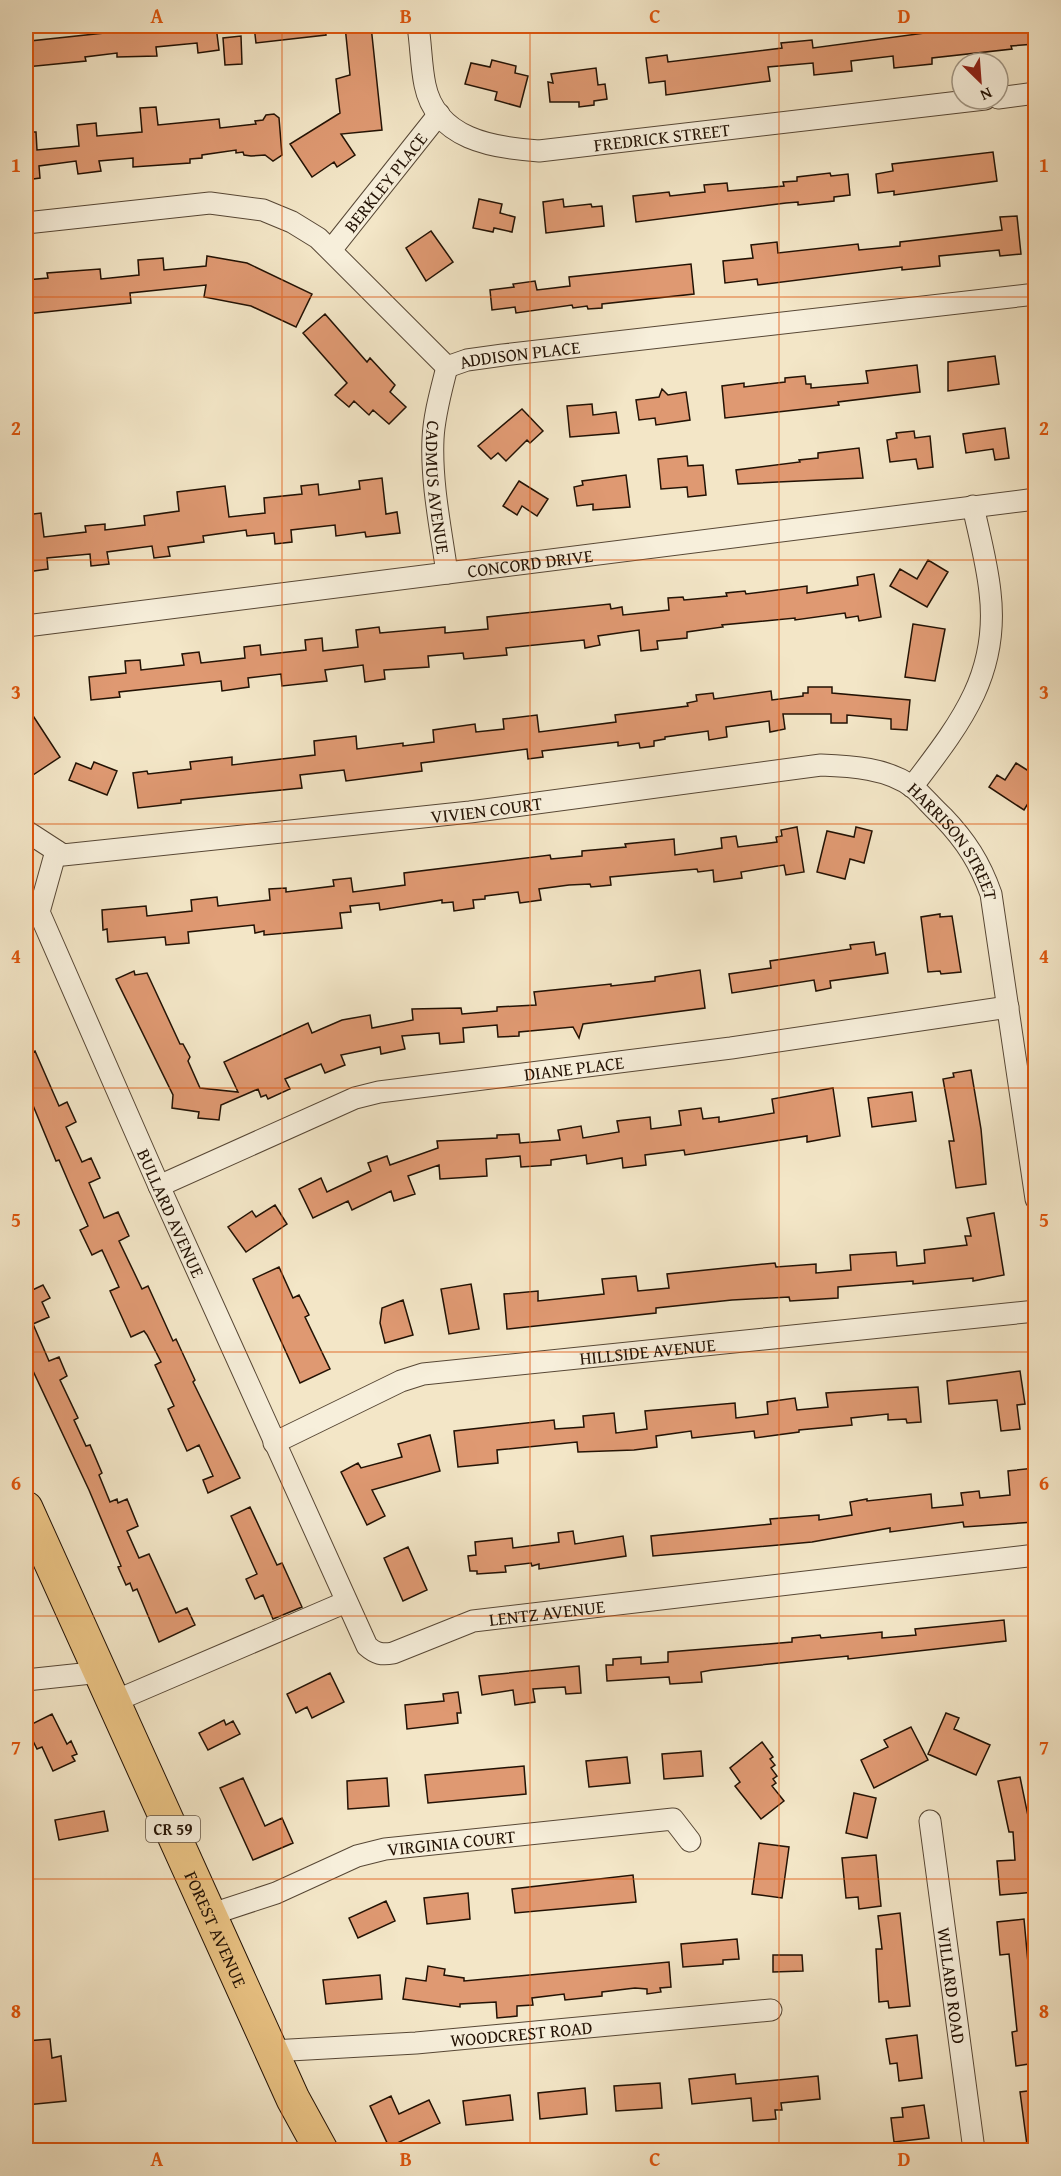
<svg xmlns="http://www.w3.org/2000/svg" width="1061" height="2176" viewBox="0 0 1061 2176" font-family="'Gentium Book Plus',serif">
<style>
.building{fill:#df9972;stroke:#231204;stroke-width:1.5}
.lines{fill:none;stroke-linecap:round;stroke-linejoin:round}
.street-casing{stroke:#574735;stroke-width:23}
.primary-casing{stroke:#231204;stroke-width:35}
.street{stroke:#f7efdb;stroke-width:21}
.primary{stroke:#eac384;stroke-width:33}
.grid{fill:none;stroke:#de550c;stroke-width:1.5;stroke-opacity:0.55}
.labels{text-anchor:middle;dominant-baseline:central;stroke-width:4.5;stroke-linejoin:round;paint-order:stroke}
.shield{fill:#f7efdb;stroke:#635444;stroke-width:1.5}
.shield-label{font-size:16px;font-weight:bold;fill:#231204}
.street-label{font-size:18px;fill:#231204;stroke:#f7efdb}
.neatline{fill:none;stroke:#de550c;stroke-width:2}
.grid-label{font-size:20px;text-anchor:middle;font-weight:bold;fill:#de550c}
</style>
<rect width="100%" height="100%" fill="#f3e6c7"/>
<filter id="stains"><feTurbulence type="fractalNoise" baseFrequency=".00333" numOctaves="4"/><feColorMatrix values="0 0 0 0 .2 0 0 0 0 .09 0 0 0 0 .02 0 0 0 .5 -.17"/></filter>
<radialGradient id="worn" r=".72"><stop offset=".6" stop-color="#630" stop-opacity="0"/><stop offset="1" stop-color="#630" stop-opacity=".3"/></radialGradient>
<path class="building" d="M170 26H216L219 50 198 53 197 43 156 47 157 56 117 57V53L85 57 86 61 26 67V44H30V41Z
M254 26H325L326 35 256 43Z
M345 26H371L382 130 341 134 355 155 337 167 334 162 312 177 290 144 340 113 336 79 350 75Z
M977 26H1035V44L1011 46 1012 49 932 58V64L894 68 893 56 851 61 852 71 814 75 813 63 768 67 770 81 666 95 665 81 649 83 646 58 667 55 668 62 782 48 781 43 812 40 813 48Z
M241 36 242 64 225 65 223 38Z
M492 60 516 66 515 73 528 76 520 107 495 100 497 92 465 84 471 63 490 67Z
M596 68 598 85 605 84 607 99 594 101V105L579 107V102H550L548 82 553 83 551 74Z
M156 107 158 125 219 119 220 128 256 124 255 121 263 120 266 115 274 114 279 118 282 155 273 161 265 155 251 156 244 155 243 152 236 153V150L202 155V158L190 159V163L133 167V158L99 161 101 171 78 174 76 161 39 166 40 178 26 180V132H36L37 150 79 146 77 125 96 123 97 136 142 132 140 108Z
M993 152 997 181 894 195V191L878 193 876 174 893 171 892 164Z
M830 173 831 176 848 174 850 195 834 197V201L798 205V202L786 203 636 222 633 196 669 192 670 196 705 192 704 185 727 183 728 191 784 186 783 182 797 181V177Z
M479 199 502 204 500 213 515 217 512 232 494 228 493 232 473 228Z
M563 199 564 207 591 204 592 207 602 206 604 226 546 233 543 202Z
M1017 216 1021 254 1000 256 999 250 939 256 940 266 902 270V267L758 285 757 279 725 283 723 261 753 258 751 245 777 242 778 253 858 244 859 250 900 246V242L1002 230 1000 217Z
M431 231 453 262 426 281 406 248Z
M207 256 247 263 312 294 296 327 251 306 204 297 206 285 130 293 131 303 26 314V280L48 278 47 273 100 269 101 279 139 275 138 260 163 258 164 270 206 266Z
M691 264 694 294 602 304V308L588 309 587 306 573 308 572 305 516 313 515 307 492 310 490 290 514 287 513 284 535 281 537 290 570 286 569 277Z
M325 314 367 362 370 358 395 385 390 392 406 407 389 424 373 410 369 415 354 401 349 407 335 395 347 383 303 333Z
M995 356 999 384 948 391V362Z
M917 365 920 392 838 402 839 405 725 418 722 386 744 383V387L785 382V378L805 376 806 384H811V388L868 383 866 371Z
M662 389 668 395 686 392 690 420 656 425 655 418 639 420 636 400 659 397Z
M592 404 593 415 616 412 619 433 570 437 567 406Z
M522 409 543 431 530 443 527 440 506 461 498 453 491 459 478 446Z
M1005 428 1009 458 995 460 993 449 966 453 963 434Z
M914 431 915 438 930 436 933 467 918 469 916 459 890 462 887 440 897 438 896 433Z
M859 448 863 478 738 484 736 470 800 462 799 460 818 458V453Z
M687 456 688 466 703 465 706 495 688 497 687 487 661 489 658 459Z
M626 475 630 507 593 510V504L577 506 574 487 583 485 582 481Z
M382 478 386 514 397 512 400 533 366 537 365 532 336 536 335 525 291 530 292 542 275 544 274 533 247 536 246 530 203 536 204 542 168 547 170 556 154 558 152 546 107 552 109 564 91 566 90 554 47 558 48 569 27 572 26 567V515L41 513 44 537 86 532 85 526 105 524V530L145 525 144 516 179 511 177 492 225 486 229 517 265 513 264 498 302 494 301 486 318 484 319 495 360 489 359 481Z
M519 481 548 499 537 516 522 506 517 515 503 506Z
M928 560 948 572 927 607 890 586 900 569 917 579Z
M874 574 881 617 859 621 858 616 846 618 845 613 795 620V618L722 625 723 627 687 632V638L657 641 658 649 641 651 639 630 598 636 600 645 585 648 584 640 506 648 507 655 464 659 463 653 428 656 429 667 384 670 385 679 365 682 363 665 325 670 327 681 282 686 281 674 248 678 249 687 222 691 221 681 119 692 120 697 91 700 89 677 126 673 125 661 140 660 141 670 184 665 182 654 199 652 201 663 245 658 244 647 260 645 261 655 306 650 305 640 322 638 323 651 358 647 356 630 379 627 380 633 445 627V633L488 629 487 617 610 604 611 609 622 607 623 615 669 610 668 598 683 597 684 600 727 596 726 593 745 591 746 594 807 586V593L858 585 857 577Z
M913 624 945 629 935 681 905 677Z
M808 687H832V693L910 700 907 730 891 729V719L847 715V723H831V714H783L785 729 770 732 769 721 726 727 727 737 709 740 708 731 665 737V739L654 741V746L640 748 639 743 618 746V742L542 751 543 757 528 759 527 749 421 763 422 771 346 781 344 770 300 775 302 788 181 800V803L138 808 133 773 147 771 148 774 191 769 190 762 232 757V765L315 755 314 741 356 736 357 749 403 743V746L434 742 433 730 475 724 476 732 504 729 503 719 537 715 539 732 616 722 615 715 688 706 687 703 697 701 696 695 713 693 714 699 771 691 772 700 803 696V693H808Z
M26 705 60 757 33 775 26 763Z
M94 762 117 771 107 795 69 780 76 763 91 769Z
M1016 763 1035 775V792L1024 810 989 787 997 775 1005 780Z
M797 827 804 872 786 875 784 865 741 872 742 878 714 882 713 870 698 872 697 869 610 877 611 885 591 887 590 884 569 885 539 889 541 900 520 903 518 892 485 896V899L473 900 474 908 454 911 453 902 442 903V900L380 910 379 903 350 906 351 912 340 913 342 928 264 935V931L255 933 254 925 188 932 189 943 166 945 165 937 108 942 107 929 103 930 102 910 146 906 147 916 192 911 191 900 217 897 218 906 270 900 269 889 286 888V892L334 886 333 880 351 878 353 892 405 885 404 873 550 855 551 859 582 856V851L626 847 625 844 674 839 675 855 722 848 721 838 736 836 738 847 777 842 776 837 782 836 781 830Z
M856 827 872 831 864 863 850 859 845 879 817 872 827 831 854 837Z
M940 914V917L952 916 961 972 941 974 940 971 928 972 921 917Z
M874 942 876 955 885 953 888 973 830 981 831 988 816 991 814 980 732 993 729 974 771 968 770 961 851 949 850 945Z
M700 970 705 1008 583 1024 579 1038 573 1027 519 1032V1036L498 1037 497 1025 463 1028 464 1042 440 1044 439 1033 402 1036 405 1049 381 1054 380 1047 341 1055 345 1065 325 1073 321 1064 285 1079 290 1089 268 1099 266 1095 261 1097 258 1089 221 1105 219 1120 198 1118 199 1112 172 1108 173 1095 116 979 134 971 135 975 147 973 180 1044H183L190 1057 188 1061 200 1088 238 1092 224 1062 308 1023 312 1033 342 1020 370 1015 372 1028 413 1020 412 1009 461 1008 462 1014 497 1011V1007L536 1005 534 992 611 984V986L655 981V977Z
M35 1051 59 1106 67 1102 76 1122 66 1127 82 1162 91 1158 100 1178 89 1183 104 1218 118 1212 129 1236 119 1241 142 1289 148 1286 173 1341 176 1339 195 1380 193 1382 240 1478 208 1493 203 1480 213 1476 199 1445 187 1451 168 1409 174 1406 155 1365 161 1362 147 1335 144 1331 131 1337 110 1291 119 1287 102 1250 92 1255 80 1230 88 1226 71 1188 59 1160 56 1161 32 1103 26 1106V1056Z
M971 1070 981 1129 986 1184 956 1188 949 1141H954L943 1079 954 1077 953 1073Z
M833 1088 840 1136 807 1142V1136L685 1155 684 1150 645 1155 646 1165 623 1168 622 1158 587 1164 586 1155 551 1160V1165L521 1167 520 1156 486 1159 487 1176 440 1179 439 1165 408 1176 415 1194 394 1201 391 1191 352 1210 348 1201 313 1218 299 1189 321 1178 327 1192 371 1171 368 1163 387 1156 390 1165 438 1148 437 1141 497 1138V1135L519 1134 520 1143 560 1140 558 1130 581 1126 583 1138 619 1132 617 1121 650 1117 651 1129 681 1125 679 1111 701 1108 703 1119 719 1117V1122L774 1113 772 1099Z
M912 1092 916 1121 872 1127 868 1098Z
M275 1205 287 1224 246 1252 228 1227 252 1211 256 1217Z
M994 1213 1004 1275 973 1281V1278L913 1284V1281L838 1287V1298L790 1301 789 1297 732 1300 656 1308V1313L507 1329 504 1294 538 1291V1301L604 1294 602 1279 636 1276 638 1291 669 1288 667 1274 775 1263 776 1267 816 1264V1273L851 1270 850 1255 896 1252 897 1266 925 1263 924 1250 967 1245 965 1236H971L967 1218Z
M279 1267 293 1298 299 1295 309 1315 305 1317 330 1369 300 1383 253 1279Z
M471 1284 479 1329 449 1334 441 1289Z
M43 1285 50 1298 42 1302 49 1317 33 1324 49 1361 59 1357 67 1376 60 1380 78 1418 74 1420 86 1446 90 1445 102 1473 99 1475 110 1502 117 1499 118 1503 127 1499 138 1526 127 1531 139 1558 149 1554 176 1613 187 1608 195 1625 159 1642 137 1589 133 1591 130 1583 126 1585 118 1567 121 1566 89 1490 26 1356V1293Z
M403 1300 413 1335 385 1343 380 1323 382 1308Z
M1020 1371 1025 1404 1017 1405 1020 1429 1001 1431 997 1400 949 1404 947 1381Z
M918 1387 921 1422 907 1423 906 1419 888 1420V1414L851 1418 852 1425 799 1430V1432L755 1438 754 1431 692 1438 691 1431 656 1436 657 1447 634 1450 578 1452 577 1442 497 1450 498 1463 458 1467 454 1431 554 1420 555 1429 584 1427 583 1416 614 1413 616 1433 647 1429 645 1411 735 1403 736 1418 768 1414 767 1402 795 1398 797 1410 828 1407 826 1393Z
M430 1435 440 1471 372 1490 385 1516 367 1525 341 1472 358 1463 361 1468 402 1457 398 1444Z
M1035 1468V1522L964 1527 963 1522 890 1532V1528L812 1542 653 1556 651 1536 771 1524 770 1519 819 1515V1520L852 1515 850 1502 867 1499V1501L931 1494 932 1508 963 1505 961 1493 979 1491 980 1498 1010 1495 1008 1471Z
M250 1507 277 1565 282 1563 302 1607 273 1619 263 1595 255 1599 246 1579 257 1574 231 1516Z
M573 1531 575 1544 623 1536 626 1556 539 1569V1564L532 1566 531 1563 505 1566 506 1572 477 1574V1571H470L468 1556 476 1555 475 1542 512 1538 513 1548 559 1542 558 1533Z
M408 1547 427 1590 403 1601 384 1558Z
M1004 1620 1006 1641 848 1659V1656L712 1670 701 1672 702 1682 670 1684 669 1677 607 1681 606 1665H613V1659L641 1657V1664L668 1662V1652L792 1642V1638L820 1635 821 1638 882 1632V1638L916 1635 915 1629Z
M579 1666 581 1693 566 1694 565 1687 533 1689 535 1702 515 1705 513 1690 482 1695 479 1676Z
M330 1673 344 1702 312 1718 307 1707 296 1713 287 1694Z
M458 1692 461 1713H457L458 1723 407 1729 405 1705 444 1701 443 1694Z
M946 1713 959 1718 954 1729 990 1745 976 1775 928 1754Z
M52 1714 67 1744 71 1741 77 1754 72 1756 75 1761 53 1771 42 1747 37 1749 26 1727Z
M224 1720 226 1725 233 1721 240 1734 208 1750 199 1733Z
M911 1727 928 1760 874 1788 861 1760 888 1747 884 1740Z
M762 1742 773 1757 770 1759 775 1765 771 1768 777 1776 773 1779 776 1783 772 1786 784 1801 761 1819 735 1786 740 1782 730 1768Z
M701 1751 703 1776 664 1779 662 1754Z
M627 1757 630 1783 589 1787 586 1761Z
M524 1766 526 1794 428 1803 425 1775Z
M1020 1777 1033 1840 1035 1892 1000 1895 997 1861 1015 1860 1013 1832H1009L998 1781Z
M243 1778 265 1826 282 1818 293 1843 253 1860 220 1788Z
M387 1778 389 1806 348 1809 347 1781Z
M854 1793 876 1798 867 1838 846 1833Z
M104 1811 108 1831 59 1840 55 1820Z
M759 1843 789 1847 782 1898 752 1894Z
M876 1855 881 1906 859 1909 858 1897 846 1898 842 1858Z
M633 1875 636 1902 515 1913 512 1889Z
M468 1893 470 1919 427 1924 424 1898Z
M386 1901 395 1921 358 1938 349 1918Z
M900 1913 910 2006 889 2008 888 2001 879 2002 876 1949H882L878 1916Z
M1024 1919 1028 1963H1035V2063L1016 2066 1012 2032 1017 2031 1009 1954 1000 1955 997 1922Z
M737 1939 739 1959 723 1960V1964L683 1967 681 1944Z
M773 1955H802L803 1971 773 1972Z
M669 1962 671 1987 660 1988 661 1992 647 1994V1989L635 1988 602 1992V1996L565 2000 564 1994 532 1998 533 2005 517 2006V2016L497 2018 496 2002 460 2004V2007L403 1999 406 1978 426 1981 428 1966 445 1969 444 1975 464 1978V1981Z
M380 1975 382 1999 326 2004 323 1980Z
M917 2035 922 2078 899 2081 897 2063 890 2064 886 2039Z
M50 2039 52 2058 61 2056 66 2101 26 2105V2041Z
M735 2074 736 2084 818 2076 820 2099 781 2103 782 2110H775L776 2119 753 2121 751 2098 692 2104 689 2079Z
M660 2083 662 2108 616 2111 614 2086Z
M585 2088 587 2114 540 2119 538 2093Z
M1035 2090V2144L1027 2145 1020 2092Z
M510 2095 513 2120 466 2125 463 2101Z
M391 2096 399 2114 429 2100 440 2123 389 2147 370 2106Z
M924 2105 929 2138 894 2142 891 2118 903 2117 902 2108Z"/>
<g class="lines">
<g class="street-casing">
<g id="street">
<path id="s1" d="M418 26C421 45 421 66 425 85 436 139 493 148 539 151L985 99"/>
<path d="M998 98 1036 93"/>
<path d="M26 223 210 203 263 210 292 222 318 238 447 367"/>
<path id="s2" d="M331 250 439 114"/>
<path id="s3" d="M447 367 467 360 503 355 1036 294"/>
<path id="s4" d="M447 367C441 391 434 415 433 439 431 483 441 530 447 573"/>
<path id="s5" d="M26 626 1036 499"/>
<path d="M912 787C959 725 1000 675 990 592 987 563 979 534 973 506"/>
<path id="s6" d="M26 831 63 855 470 812 821 765C850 766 889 768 914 788 924 797 933 808 943 817 966 841 980 863 991 894L1036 1199"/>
<path id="s7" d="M56 851 39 912 159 1186 367 1646C376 1654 382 1655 393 1653L473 1621 1036 1555"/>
<path id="s8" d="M159 1186 355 1098 379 1092 731 1048 1008 1007"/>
<path id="s9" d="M274 1443 401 1381 423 1374 1036 1311"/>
<path d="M26 1680 101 1672"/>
<path d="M115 1701 346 1602"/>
<path id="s10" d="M930 1821 974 2150"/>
<path id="s11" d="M212 1914 276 1893 357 1856 385 1849 673 1819 690 1841"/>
<path id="s12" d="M272 2051 416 2043 771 2010"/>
</g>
</g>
<g class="primary-casing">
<g id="primary">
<path id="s13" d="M26 1508 293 2099 321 2150"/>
</g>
</g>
<use href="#street" class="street"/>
<use href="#primary" class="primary"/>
</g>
<path class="grid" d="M282 26V2150M530 26V2150M779 26V2150M26 297H1036M26 560H1036M26 824H1036M26 1088H1036M26 1352H1036M26 1616H1036M26 1879H1036"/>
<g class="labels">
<rect class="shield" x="146" y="1816" width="54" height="26" rx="4.5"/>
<g class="shield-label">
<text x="173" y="1829">CR 59</text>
</g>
<g class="street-label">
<text stroke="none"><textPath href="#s1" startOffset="326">FREDRICK STREET</textPath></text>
<text stroke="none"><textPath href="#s2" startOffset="87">BERKLEY PLACE</textPath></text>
<text stroke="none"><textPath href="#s3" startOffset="74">ADDISON PLACE</textPath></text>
<text stroke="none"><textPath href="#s4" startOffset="122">CADMUS AVENUE</textPath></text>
<text stroke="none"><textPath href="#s5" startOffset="508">CONCORD DRIVE</textPath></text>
<text stroke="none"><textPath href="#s6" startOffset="470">VIVIEN COURT</textPath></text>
<text stroke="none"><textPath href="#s6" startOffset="972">HARRISON STREET</textPath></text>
<text stroke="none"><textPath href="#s8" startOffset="436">DIANE PLACE</textPath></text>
<text stroke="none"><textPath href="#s7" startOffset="392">BULLARD AVENUE</textPath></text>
<text stroke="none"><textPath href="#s9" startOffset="390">HILLSIDE AVENUE</textPath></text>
<text stroke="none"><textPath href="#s7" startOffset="1056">LENTZ AVENUE</textPath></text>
<text stroke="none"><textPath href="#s11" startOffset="252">VIRGINIA COURT</textPath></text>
<text stroke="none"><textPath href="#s13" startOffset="462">FOREST AVENUE</textPath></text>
<text stroke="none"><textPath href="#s10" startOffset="166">WILLARD ROAD</textPath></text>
<text stroke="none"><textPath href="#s12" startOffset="250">WOODCREST ROAD</textPath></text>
</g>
</g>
<rect width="1061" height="2176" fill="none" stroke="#f3e6c7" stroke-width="66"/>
<g transform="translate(980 81) rotate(155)"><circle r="28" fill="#f7efdb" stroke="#a29785" stroke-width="1.5"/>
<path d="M0-4.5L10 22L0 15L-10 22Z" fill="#8f2418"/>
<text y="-9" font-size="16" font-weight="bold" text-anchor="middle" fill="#231204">N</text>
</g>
<rect x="33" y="33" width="995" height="2110" class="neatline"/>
<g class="grid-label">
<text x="157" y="23">A</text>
<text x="406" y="23">B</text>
<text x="655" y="23">C</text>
<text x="904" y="23">D</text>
<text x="16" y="172">1</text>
<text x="1044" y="172">1</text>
<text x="16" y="435">2</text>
<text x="1044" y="435">2</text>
<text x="16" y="699">3</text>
<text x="1044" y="699">3</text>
<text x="16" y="963">4</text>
<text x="1044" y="963">4</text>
<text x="16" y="1227">5</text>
<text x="1044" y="1227">5</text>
<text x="16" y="1490">6</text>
<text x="1044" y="1490">6</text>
<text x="16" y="1754">7</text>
<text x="1044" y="1754">7</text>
<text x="16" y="2018">8</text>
<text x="1044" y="2018">8</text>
<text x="157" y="2166">A</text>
<text x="406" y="2166">B</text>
<text x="655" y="2166">C</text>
<text x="904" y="2166">D</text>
</g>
<rect width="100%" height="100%" filter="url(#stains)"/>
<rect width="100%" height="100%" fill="url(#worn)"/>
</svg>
